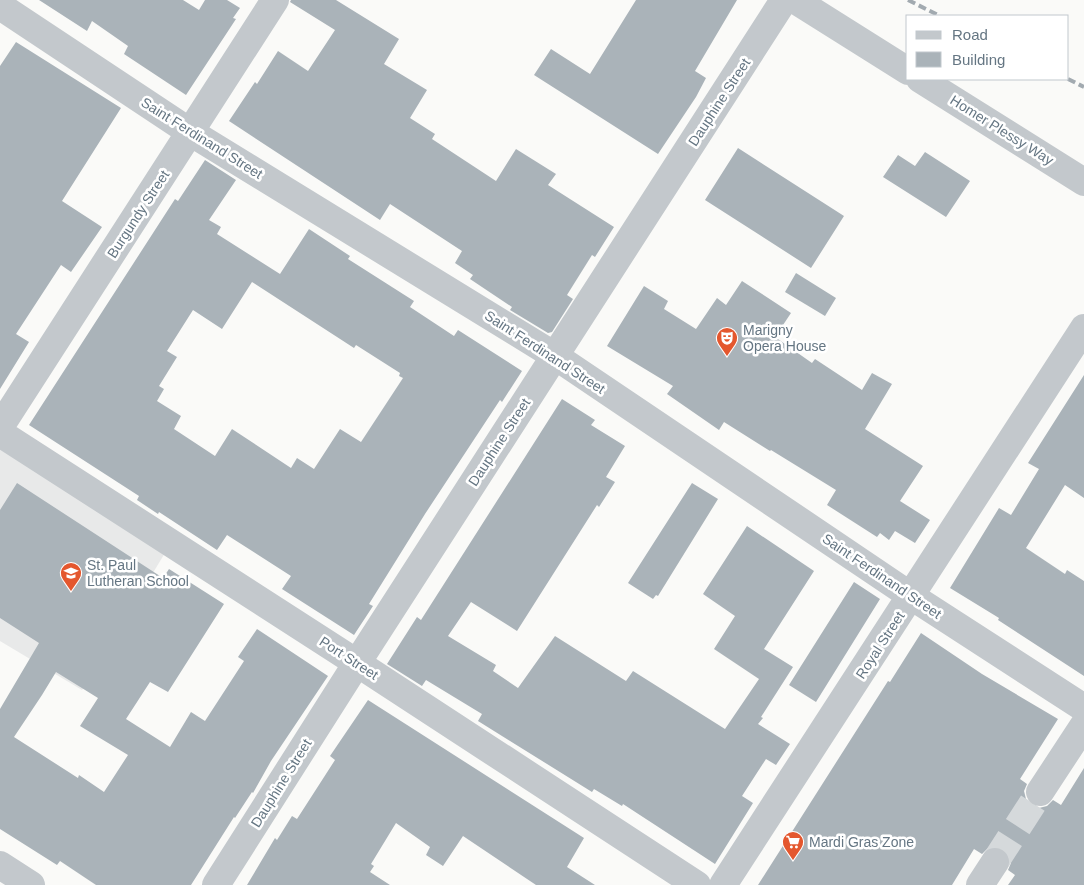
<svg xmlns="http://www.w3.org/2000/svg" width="1084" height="885" viewBox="0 0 1084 885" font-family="Helvetica,sans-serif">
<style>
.built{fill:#e8e9e9}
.building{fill:#aab3b9;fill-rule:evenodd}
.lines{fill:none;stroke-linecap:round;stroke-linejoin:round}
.minor-tunnel{stroke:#d5d9db;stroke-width:28;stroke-dasharray:28 14;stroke-linecap:butt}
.minor{stroke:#c3c8cc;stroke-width:28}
.tertiary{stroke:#c3c8cc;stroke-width:28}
.rail{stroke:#a2aab0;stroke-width:4;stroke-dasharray:8 4;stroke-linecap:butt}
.labels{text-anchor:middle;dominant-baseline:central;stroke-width:5;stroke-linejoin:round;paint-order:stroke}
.street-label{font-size:14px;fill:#657683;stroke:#fff}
.poi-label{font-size:14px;fill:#657683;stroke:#fff;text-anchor:start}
</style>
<rect width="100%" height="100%" fill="#fafaf8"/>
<path class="built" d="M0 433 171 543 82 690 0 641Z"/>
<path class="building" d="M39 0H183L199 10 205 0H227L240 8 233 18 236 19 186 95 124 54 128 46 92 21 87 31Z
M291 0H336L399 39 384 64 427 90 410 118 435 134 432 139 496 181 516 149 556 174 548 185 614 227 595 257 592 255 567 295 573 299 552 332 548 333 510 310 512 307 470 279 473 275 455 263 462 251 390 204 380 220 229 121 255 82 257 84 278 51 308 71 335 30 290 2Z
M636 0H737L695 71 706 78 696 97 658 154 534 75 551 49 590 74Z
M16 42 121 108 62 201 102 227 71 272 61 265 16 334 29 342 0 389V66Z
M738 148 844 216 811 268 705 200Z
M925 152 970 181 946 217 883 177 898 155 915 166Z
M205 160 236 180 209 220 221 227 217 234 280 274 309 229 350 256 348 259 414 301 410 307 454 336 458 330 522 371 502 402 500 400 425 514 369 604 373 606 354 635 282 589 291 576 227 535 217 550 159 512 158 514 137 500 139 496 29 425 175 199 178 201ZM252 282 354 348 356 345 400 373 399 376 403 378 361 442 340 429 314 469 297 458 291 468 232 429 215 456 174 429 181 416 157 401 164 389 159 386 177 357 167 351 193 310 222 329Z
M796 273 836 298 825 316 785 292Z
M742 281 791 313 775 337 812 363 815 359 862 390 872 373 892 384 865 429 923 466 900 501 930 520 915 543 895 531 889 540 880 533 877 537 827 505 836 490 771 450 770 451 724 422 719 430 667 394 673 386 607 346 644 286 668 301 664 309 696 329 717 298 726 305Z
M1084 375V498L1065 485 1026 548 1065 574 1067 570 1084 581V676L998 620 999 618 950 588 999 508 1011 515 1039 469 1028 463Z
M562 399 595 420 591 425 625 446 606 477 615 482 599 507 597 505 517 631 471 602 448 636 496 665 493 671 518 688 555 636 626 681 633 671 725 729 759 679 714 649 735 616 703 594 747 526 814 571 764 649 793 667 761 717 763 718 758 724 790 744 776 765 766 759 742 796 753 803 715 864 623 804 622 806 594 789 592 792 478 721 482 714 426 680 422 686 387 664 417 617 421 620Z
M17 483 163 578 169 569 224 604 168 692 150 682 126 719 170 747 191 712 205 721 244 661 238 657 257 629 328 676 271 761 253 793 252 792 235 818 234 817 191 885H96L60 861 57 865 0 829V709L39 643 0 618V510ZM56 672 98 698 80 726 128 755 104 792 79 775 78 778 14 737 42 695Z
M692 483 718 499 658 596 656 595 653 599 628 583Z
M854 582 880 599 816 702 789 685Z
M921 633 982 674 1058 719 1020 779 1027 784 1024 791 1026 799 1032 805 1039 808 1047 806 1053 800 1061 805 1084 768V885H1008L1015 875 1008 870 1011 863 1009 855 1004 849 995 846 988 848 982 854 974 849 952 885H758L888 681 890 682Z
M368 700 584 838 567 867 595 885H536L463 836 443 866 426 855 430 847 396 823 371 864 374 866 370 872 390 885H247L275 838 277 840 292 816 297 819 335 760 330 756Z"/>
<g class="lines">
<path class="minor-tunnel" d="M995 862 1040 792"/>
<path class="minor" d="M795 0 908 71
M0 6 190 132 555 356 911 596 1084 708
M920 79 1084 182
M0 427 275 0
M0 433 357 663 697 885
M1040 792 1084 725
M216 885 357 663 784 0
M723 885 1084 328
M980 885 995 862"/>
<path class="tertiary" d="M0 865 31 885"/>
<path class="rail" d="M908 0 940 16
M1068 79 1084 87"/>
</g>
<defs>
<g id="theatre-pin" transform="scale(1.125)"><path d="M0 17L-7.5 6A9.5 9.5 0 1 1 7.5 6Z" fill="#e4572e" stroke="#fff"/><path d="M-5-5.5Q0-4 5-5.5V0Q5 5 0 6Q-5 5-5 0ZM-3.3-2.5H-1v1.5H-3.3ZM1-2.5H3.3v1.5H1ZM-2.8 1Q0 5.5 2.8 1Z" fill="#fff"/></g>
<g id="school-pin" transform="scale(1.125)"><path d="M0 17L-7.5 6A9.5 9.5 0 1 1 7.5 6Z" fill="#e4572e" stroke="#fff"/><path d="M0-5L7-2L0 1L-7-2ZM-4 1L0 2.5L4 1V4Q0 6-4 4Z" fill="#fff"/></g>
<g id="supermarket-pin" transform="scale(1.125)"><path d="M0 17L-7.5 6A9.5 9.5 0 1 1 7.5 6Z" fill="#e4572e" stroke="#fff"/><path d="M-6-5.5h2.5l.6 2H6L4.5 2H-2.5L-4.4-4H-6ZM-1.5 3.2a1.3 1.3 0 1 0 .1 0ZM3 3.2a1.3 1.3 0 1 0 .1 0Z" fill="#fff"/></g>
</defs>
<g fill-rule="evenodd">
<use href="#theatre-pin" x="727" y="338"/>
<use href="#school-pin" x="71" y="573"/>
<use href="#supermarket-pin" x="793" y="842"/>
</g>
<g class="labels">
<g class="street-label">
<text transform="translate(719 102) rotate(-57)">Dauphine Street</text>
<text transform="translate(1002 130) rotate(32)">Homer Plessy Way</text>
<text transform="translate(202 138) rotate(32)">Saint Ferdinand Street</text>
<text transform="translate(138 214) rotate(-57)">Burgundy Street</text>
<text transform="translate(545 352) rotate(33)">Saint Ferdinand Street</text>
<text transform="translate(499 442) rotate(-57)">Dauphine Street</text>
<text transform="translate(882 576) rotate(34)">Saint Ferdinand Street</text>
<text transform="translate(880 645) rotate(-57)">Royal Street</text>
<text transform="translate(349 658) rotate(33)">Port Street</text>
<text transform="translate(281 783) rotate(-58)">Dauphine Street</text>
</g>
<g class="poi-label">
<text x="743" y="330">Marigny<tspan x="743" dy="16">Opera House</tspan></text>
<text x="87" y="565">St. Paul<tspan x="87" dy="16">Lutheran School</tspan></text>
<text x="809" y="842">Mardi Gras Zone</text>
</g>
</g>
<rect x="906" y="15" width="162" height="65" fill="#ffffff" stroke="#c1c8cd"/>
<rect x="916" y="31" width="25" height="8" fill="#c3c8cc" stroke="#c1c8cd"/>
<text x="952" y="40" font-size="15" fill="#657683">Road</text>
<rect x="916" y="52" width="25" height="15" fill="#aab3b9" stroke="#c1c8cd"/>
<text x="952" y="65" font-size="15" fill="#657683">Building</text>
</svg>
